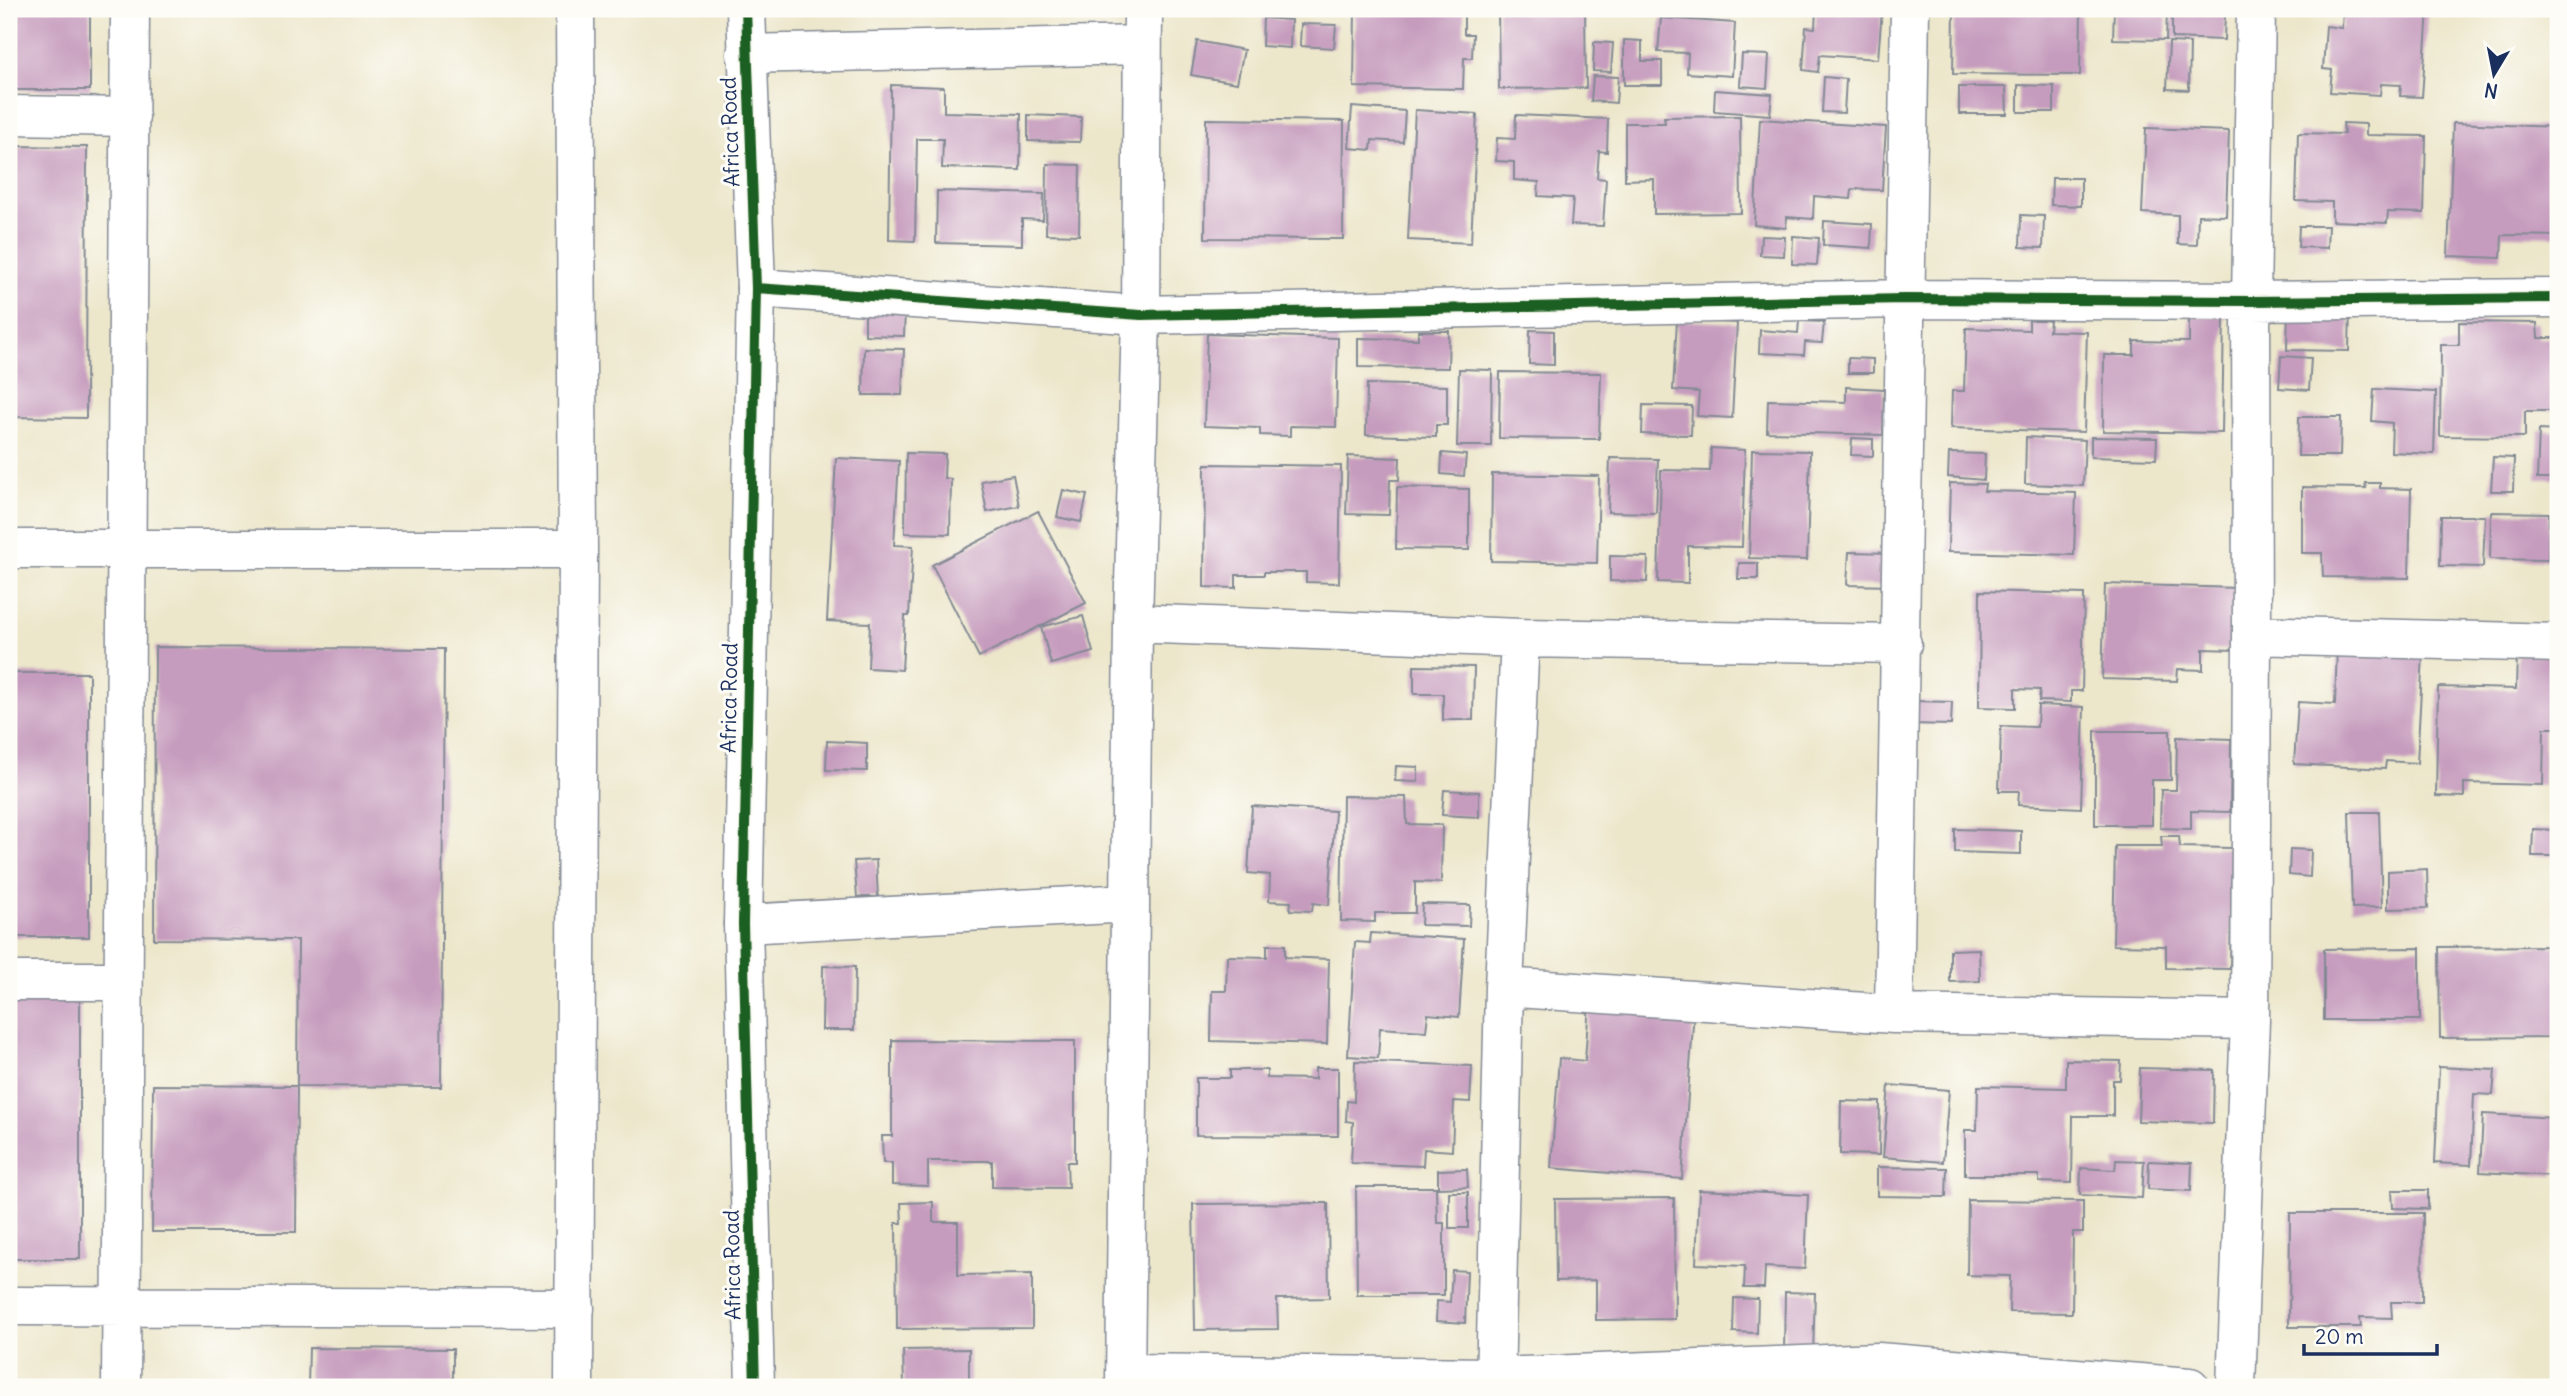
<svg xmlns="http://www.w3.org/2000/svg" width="2567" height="1396" viewBox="0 0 2567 1396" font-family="Delius,sans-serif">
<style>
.building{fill:#c69cbe}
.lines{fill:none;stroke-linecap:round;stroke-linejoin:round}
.minor-casing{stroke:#848a94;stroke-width:41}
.tertiary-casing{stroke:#848a94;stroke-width:41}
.minor{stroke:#fff;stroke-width:38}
.tertiary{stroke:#fff;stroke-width:38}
.cycleway-casing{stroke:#fdfcf7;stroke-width:15}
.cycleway{stroke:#1b5e20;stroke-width:10}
.labels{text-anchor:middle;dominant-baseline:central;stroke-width:6;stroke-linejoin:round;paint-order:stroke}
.street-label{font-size:21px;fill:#1b2f5e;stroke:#fdfcf7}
</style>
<rect width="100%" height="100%" fill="#fdfcf7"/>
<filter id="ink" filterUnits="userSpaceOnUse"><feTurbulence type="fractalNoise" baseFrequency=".0143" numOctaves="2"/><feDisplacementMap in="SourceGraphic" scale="14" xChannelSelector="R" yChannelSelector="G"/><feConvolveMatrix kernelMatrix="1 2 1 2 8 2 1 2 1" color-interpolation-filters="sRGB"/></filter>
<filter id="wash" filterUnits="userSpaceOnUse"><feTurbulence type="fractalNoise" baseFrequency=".00686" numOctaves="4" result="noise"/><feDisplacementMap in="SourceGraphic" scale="28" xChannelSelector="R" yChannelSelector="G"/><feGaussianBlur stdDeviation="1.57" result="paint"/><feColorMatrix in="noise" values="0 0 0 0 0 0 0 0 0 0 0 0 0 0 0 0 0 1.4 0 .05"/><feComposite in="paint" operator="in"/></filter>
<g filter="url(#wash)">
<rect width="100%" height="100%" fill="#ece6ca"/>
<g id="blocks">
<path class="building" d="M9 9H90V90H9Z
M1355 9H1464V34H1473L1472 58H1464L1463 89 1354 87Z
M1498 9H1585L1586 88 1499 89Z
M1816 9H1882L1878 59 1820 55 1818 72 1803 70 1806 27 1815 28Z
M1954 9H2081L2080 75 1953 74Z
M2114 9 2167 11 2166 40 2113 39Z
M2343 9H2428L2422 97 2400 96 2401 85 2381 84 2380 95 2330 92 2332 70 2323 69 2326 26 2342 28Z
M2172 12 2225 14 2224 40 2172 38Z
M1263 18 1291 20 1290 48 1262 46Z
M1661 18 1735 23 1732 76 1687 73 1688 53 1658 52Z
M1301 24 1336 25 1334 48 1300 46Z
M1624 40 1642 41V61H1662V85H1624Z
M1197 41 1244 50 1237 83 1191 75Z
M1594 42 1613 43 1611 72 1593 71Z
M2169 42 2190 43 2189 90 2167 89Z
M1742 54 1769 55 1767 88 1740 86Z
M1593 76 1618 77 1616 103 1591 101Z
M1824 77 1846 79 1844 113 1822 112Z
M891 85 944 87V112L1021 114 1020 170 942 168 943 139H917L915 241 889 240Z
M2018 85 2054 86V112H2018Z
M1959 87H2006L2007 114H1959Z
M1715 90 1772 94 1770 115 1714 111Z
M1352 107 1405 111 1403 142 1372 140 1371 150 1349 148Z
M1415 110 1477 114 1471 243 1408 240Z
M1028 115 1081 117 1080 142 1028 141Z
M1516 115 1608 119 1607 152 1599 151 1597 178 1606 179 1603 226 1571 225 1573 198 1538 196 1539 182 1514 180V162L1496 161 1497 138 1515 139Z
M1740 116 1741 213 1654 214V179L1625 180V123H1665L1664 117Z
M1206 119 1344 121 1343 239 1205 238Z
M1760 119 1886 127 1882 190 1852 189 1851 199 1814 196 1813 219 1787 217 1786 228 1754 225Z
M2343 123 2366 124V135L2426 136 2424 213 2388 212 2387 223 2332 221V202L2296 201 2298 133 2344 134Z
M2453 123 2558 127V236L2502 235 2501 258 2448 256Z
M2146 128 2229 131 2226 216 2198 215 2197 245 2178 244V215L2142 213Z
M9 146 87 147 86 418 9 417Z
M1047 164 1080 165 1079 235 1046 234Z
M2052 178H2081V206L2051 205Z
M937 191 1044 194 1043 220 1022 219V245L936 243Z
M2021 215 2044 216 2043 248 2020 247Z
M1824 221 1872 224 1871 248 1823 245Z
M2299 226H2328L2327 248 2298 247Z
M1761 236 1785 237 1784 256 1760 255Z
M1793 236 1819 238 1817 265 1792 264Z
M2288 306 2350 307 2349 351 2287 350Z
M865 308 905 309 904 336 865 335Z
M2189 316H2224L2222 433 2103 431 2104 355H2134V341L2189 342Z
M1677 320 1737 323 1732 418 1697 416 1699 392 1673 390Z
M2029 320H2050L2049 331 2087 332 2084 432 1951 428 1952 391H1964L1966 328 2029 330Z
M1799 321 1824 322 1822 343 1805 342 1804 355 1759 353 1760 330 1798 333Z
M2459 322 2537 323 2538 338H2558V411H2525V437L2440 436 2441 345H2459Z
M1530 330 1554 331V365L1529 364Z
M1418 331H1449L1448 368 1358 367V338L1418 339Z
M1207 334 1338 338 1336 427 1290 426V436L1260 435V428L1204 426Z
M864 348 904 349 902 395H863Z
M2281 356 2311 358 2309 390 2279 388Z
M1848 358 1873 359V373H1848Z
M1459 369 1492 370 1491 446H1457Z
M1500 372 1601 373 1599 439 1499 438Z
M1367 384 1447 386V425H1436V437L1366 435Z
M1846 387 1884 389 1883 435 1767 432 1768 400 1846 402Z
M2374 389 2436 392 2434 454 2391 452 2392 423 2372 421Z
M1643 405 1692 406 1691 435 1642 434Z
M2299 417H2341L2340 456H2298Z
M2539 430 2558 431V479H2537Z
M2026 437 2085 440 2083 486 2025 484Z
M2091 437 2157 438 2156 459 2091 457Z
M1852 438 1873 439V456L1851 455Z
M1711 448 1745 450 1742 547 1688 546V583L1658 582 1661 470 1710 471Z
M1752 450 1810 451 1807 560 1749 558Z
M906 453 945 454 944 478 951 479 950 534 905 533Z
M1442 453 1466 455 1464 476 1441 474Z
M1949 453 1985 454 1984 480 1948 477Z
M1348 456 1400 458 1399 480H1390L1389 515 1346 514Z
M2493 457 2514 458 2513 491H2491Z
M836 458 899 461 894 545 913 546 909 616H905L902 670 868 668 870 623 827 621Z
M1610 458 1658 459 1656 513 1608 512Z
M1205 464 1341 466 1339 583 1306 582V572H1264V575H1236V588L1204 587Z
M1492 474 1599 476 1597 563 1491 561Z
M1013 475 1019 506 987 512 981 481Z
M1950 483 1985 484 1984 491 2076 493 2074 555 1948 552Z
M2365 483H2380V488L2411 489 2409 578 2323 577 2322 553H2302V487L2366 488Z
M1397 487 1469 489V550L1396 549Z
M1063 490 1087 495 1081 522 1057 517Z
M1038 511 1086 603 979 657 932 565Z
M2491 512 2549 513 2548 560 2490 559Z
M2441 516H2485L2483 567 2440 566Z
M1849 552 1892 553V586L1847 585Z
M1610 556 1648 557 1647 582 1610 581Z
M1739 563H1758V579H1738Z
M2105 584 2237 588 2236 650 2203 649V670L2178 669 2177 681 2102 679Z
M1980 591 2084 594 2082 691H2071V702L2039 701 2040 690 2015 689V708L1979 707Z
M1083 616 1093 652 1051 664 1041 627Z
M155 647 444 649 441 1087 297 1086 298 940 154 939Z
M2337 648 2423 653 2417 763 2386 761 2385 769 2294 764 2298 702 2335 704Z
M2517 654 2558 655V728H2544L2543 785 2464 783V797L2436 796 2438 687 2516 689Z
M1414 666 1474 667 1473 720H1443V694H1414Z
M9 673H89V937H9Z
M1912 701 1952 702 1951 725 1911 724Z
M2038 705 2084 707 2081 808 2018 805 2019 791H1999L2001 726 2037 727Z
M2095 731H2170L2171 780H2152V825H2095Z
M2177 737 2231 739 2230 812 2191 811V829L2160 828 2161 790H2176Z
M827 741 867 743V771L826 770Z
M1396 766 1418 767V782L1395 781Z
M1444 790 1479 792V817L1442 815Z
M1343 796 1406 797 1407 824 1442 825 1441 883 1415 882V913H1375V922L1341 921Z
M1252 806 1335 811 1329 905 1313 903 1312 911 1290 910 1291 902 1269 901 1270 875 1248 873Z
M2349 812H2379L2382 907 2352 908Z
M1955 829 2021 831V854L1955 852Z
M2533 829 2558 830V856H2532Z
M2161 836H2179L2180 847 2232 848 2230 969 2166 968V946L2113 945 2115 846H2162Z
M2290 849 2311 850 2310 877 2289 875Z
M876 860 878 897H857L854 861Z
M2427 869 2428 908 2388 909V871Z
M1422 904 1470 905 1469 926 1421 925Z
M1371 933 1464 939 1459 1017 1428 1014 1426 1031 1380 1028 1378 1058 1348 1056 1355 942 1370 943Z
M1267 945H1285V957L1329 959 1327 1044 1211 1041 1212 991H1226L1227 956 1267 957Z
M2558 946V1037L2440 1038 2439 947Z
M2420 948V1020H2324V949Z
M1979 949 1980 981 1950 982V950Z
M823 966 855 967 854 1030H822Z
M9 995H80V1259H9Z
M1589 1003 1694 1011 1682 1179 1551 1168 1559 1058 1585 1061Z
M892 1040 1075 1041V1162H1067L1068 1188 992 1187V1161H928V1186L892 1185V1163H883L882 1136H892Z
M2066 1060 2121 1061 2120 1080H2113V1116H2073L2072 1183 2039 1182V1175H1965V1130H1977L1978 1086 2066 1088Z
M1355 1061 1472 1066 1470 1102 1454 1101 1452 1151 1424 1149 1423 1166 1351 1163 1353 1122 1346 1121 1347 1101 1354 1102Z
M2439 1067 2495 1070 2493 1095 2474 1094 2471 1165 2435 1163Z
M1315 1068H1338V1136L1196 1135V1078H1230V1070H1267V1078L1315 1079Z
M2140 1068 2214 1070 2213 1123 2138 1121Z
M153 1085 297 1086 296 1232H152Z
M1889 1085 1949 1090 1943 1162 1883 1157Z
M1841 1101 1880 1102 1879 1155 1840 1154Z
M2483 1114 2557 1118 2554 1176 2480 1172Z
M2116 1160 2144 1161 2142 1198 2080 1195 2081 1168 2115 1170Z
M2149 1161 2192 1163 2191 1191 2148 1189Z
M1877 1167 1947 1168 1946 1197 1877 1196Z
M1467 1169 1468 1187 1438 1188V1170Z
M1356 1187H1436L1437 1223H1444V1295H1357Z
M1699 1190 1808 1195 1805 1269 1765 1267 1764 1288H1744L1745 1266 1696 1264Z
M2392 1190H2428V1209L2393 1208Z
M1449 1192H1468V1228H1449Z
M1674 1198 1675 1319 1596 1320V1280L1556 1281 1555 1199Z
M1968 1200 2083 1201V1232H2073L2072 1313 2009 1312 2010 1276 1967 1275Z
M933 1202V1222H958V1275L1032 1274V1328L897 1329 896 1223H902L901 1203Z
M1328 1203 1329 1298 1277 1299 1278 1329 1195 1330 1193 1204Z
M2290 1213H2423L2422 1302H2391L2392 1318 2360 1317 2361 1327H2289Z
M1452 1270 1467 1271 1465 1323 1436 1321 1437 1301 1450 1302Z
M1785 1292 1815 1293 1813 1354H1784Z
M1734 1298 1758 1299 1757 1333 1733 1332Z
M309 1348 453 1349V1387H308Z
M969 1349V1387H904L903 1350Z
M1784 1378 1830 1380V1387H1783Z"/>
</g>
</g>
<g filter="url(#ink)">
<use href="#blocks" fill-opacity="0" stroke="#848a94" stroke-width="2"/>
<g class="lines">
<g class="minor-casing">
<path id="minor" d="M746 54 1142 45
M9 115 130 117
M756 288 1141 315 1904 299 2251 301 2558 298
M1133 623 1520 638 1902 644
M2252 635 2558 643
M743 924 1130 903
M9 981H123
M1504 987 1894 1014 2250 1020
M1894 1014C1901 679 1903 344 1910 9
M9 1306 575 1308
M1125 1373 1495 1377 1878 1362 2190 1387
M121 1387 130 9
M1125 1387 1133 623 1141 315 1143 9
M1495 1387 1504 987 1520 638
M2236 1387 2250 1020 2252 635 2251 301 2256 9"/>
</g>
<g class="tertiary-casing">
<path id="tertiary" d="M746 9 756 288 743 924 755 1387
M9 549H578
M574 1387 578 549 575 9"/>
</g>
<use href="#minor" class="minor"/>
<use href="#tertiary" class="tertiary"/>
<g class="cycleway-casing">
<path id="cycleway" d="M746 9 756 288 743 924 755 1387
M756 288 1141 315 1904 299 2251 301 2558 298"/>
</g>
<use href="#cycleway" class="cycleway"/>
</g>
</g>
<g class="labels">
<g class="street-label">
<text transform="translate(730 132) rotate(-92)">Africa Road</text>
<text transform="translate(729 698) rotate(-89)">Africa Road</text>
<text transform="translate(732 1265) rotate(-91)">Africa Road</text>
</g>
</g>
<rect width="2567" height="1396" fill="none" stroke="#fdfcf7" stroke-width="35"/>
<g transform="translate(2494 74) rotate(190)" stroke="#fdfcf7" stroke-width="5" paint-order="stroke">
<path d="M0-5L12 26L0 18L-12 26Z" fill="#1b2f5e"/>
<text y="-10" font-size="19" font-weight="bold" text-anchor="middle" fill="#1b2f5e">N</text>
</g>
<path d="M2304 1344v10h133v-10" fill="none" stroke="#1b2f5e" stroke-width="3.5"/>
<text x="2315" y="1344" font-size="21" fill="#1b2f5e" stroke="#fdfcf7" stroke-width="5" paint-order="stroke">20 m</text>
</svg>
